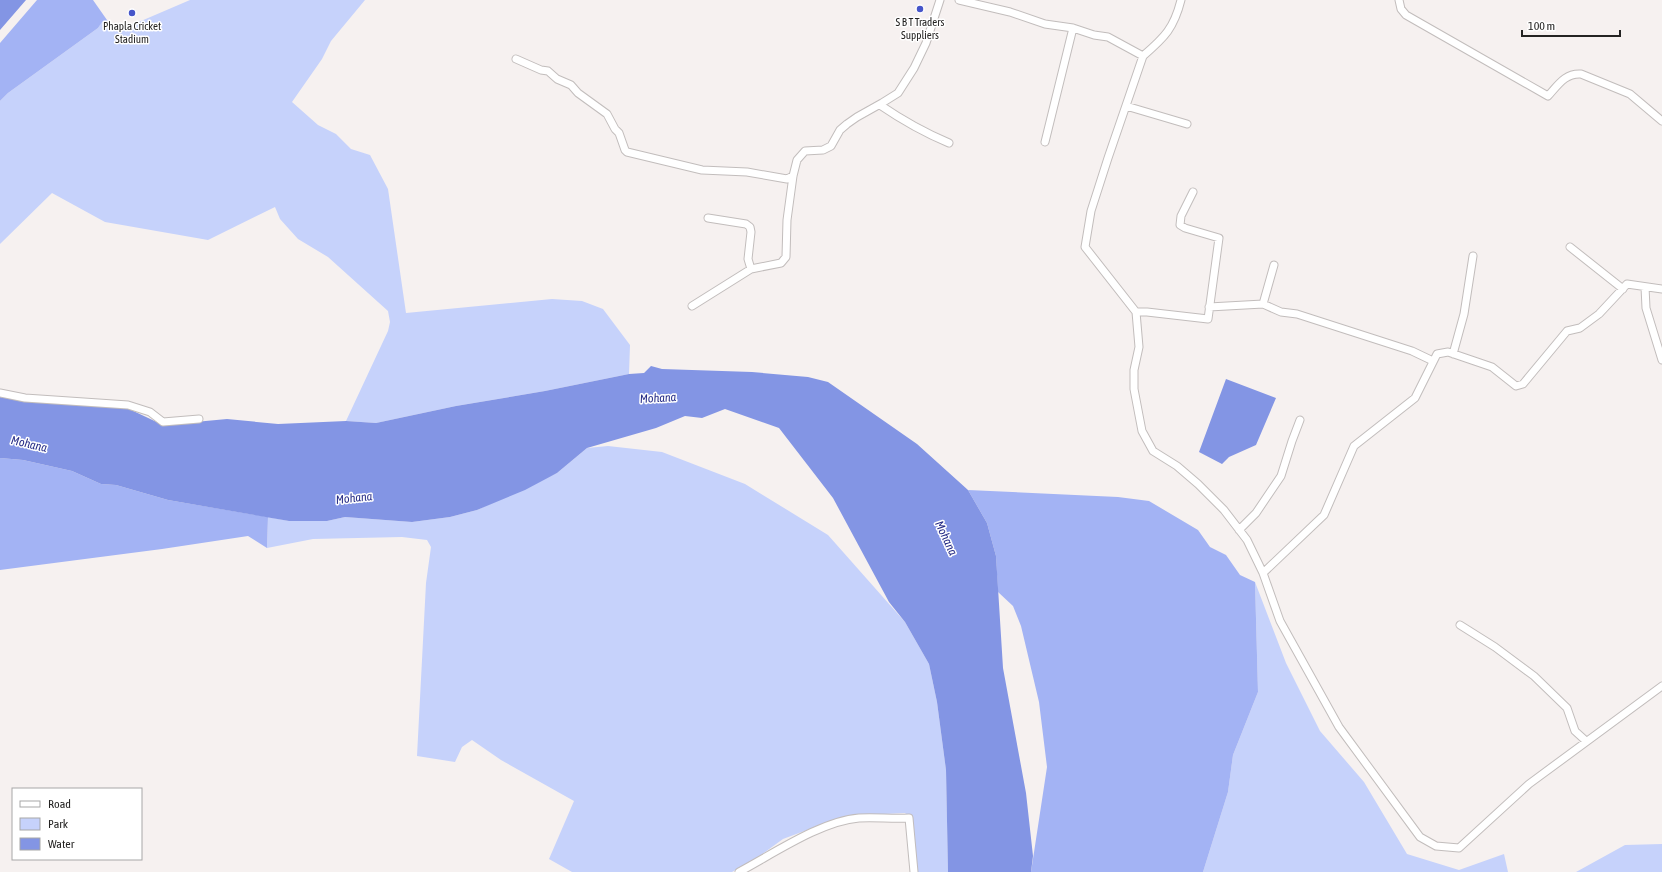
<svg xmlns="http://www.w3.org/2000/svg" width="1662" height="872" viewBox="0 0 1662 872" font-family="'Asap Condensed',sans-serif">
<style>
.green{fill:#c6d2fb}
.forest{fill:#a3b3f4}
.water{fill:#8395e4}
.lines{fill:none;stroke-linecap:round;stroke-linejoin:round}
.minor-casing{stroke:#c2bdbc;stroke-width:9}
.minor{stroke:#fff;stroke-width:7}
.poi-dot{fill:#4655c9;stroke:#fff;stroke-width:1.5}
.labels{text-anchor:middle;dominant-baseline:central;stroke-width:3;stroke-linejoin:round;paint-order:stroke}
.poi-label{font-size:11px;fill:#242322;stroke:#fff}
.water-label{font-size:12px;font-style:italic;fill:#272d87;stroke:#fff}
</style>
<rect width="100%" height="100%" fill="#f6f1f0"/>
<path class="green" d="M190 0H365L331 41 322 59 292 102 318 125 336 134 351 149 370 155 388 189 406 313 552 299 582 301 603 309 630 345 629 374 545 391 456 406 376 423 346 421 388 331 390 322 388 311 328 257 298 239 280 219 275 207 208 240 105 222 52 193 0 244V101L8 93 98 28 102 21 114 30 134 24Z
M608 446 662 452 745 484 828 535 905 622 929 664 937 702 946 770 948 872H915L911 819 905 813 865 815 831 821 783 839 754 860 732 872H572L549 859 574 801 501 760 472 740 462 747 455 762 417 756 426 583 431 547 427 540 402 537 313 539 267 548 268 517 289 521H327L345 517 412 522 450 517 477 510 557 473 587 448Z
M1255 582 1286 663 1320 731 1364 782 1407 854 1459 870 1504 854 1508 872H1203L1228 792 1233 755 1258 692Z
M1662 844V872H1576L1625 845Z"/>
<path class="forest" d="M37 0H93L114 30 102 22 98 28 8 93 0 101V43Z
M0 458 23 460 72 471 101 484 116 485 168 500 268 517 267 548 248 536 162 549 0 570Z
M968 490 1118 497 1149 501 1198 530 1210 547 1226 555 1240 575 1255 582 1258 692 1233 755 1228 792 1203 872H1031L1047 767 1039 702 1021 626 1013 606 998 592 996 556 987 523Z"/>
<path class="water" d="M0 0H26L0 30Z
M651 366 662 369 752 372 808 377 828 382 917 444 968 490 987 523 996 556 1003 668 1026 793 1033 856 1031 872H948L946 770 937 702 929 664 905 622 889 602 833 498 779 428 725 409 702 418 685 416 656 428 587 448 557 473 525 490 477 510 450 517 412 522 345 517 327 521H289L168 500 116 485 101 484 72 471 23 460 0 458V397L18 400 127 408 163 425 227 419 278 424 346 421 376 423 456 406 545 391 629 374 644 373Z
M1226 379 1276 398 1256 445 1229 457 1222 464 1199 452Z"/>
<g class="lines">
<g class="minor-casing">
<path id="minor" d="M959 0 1010 12 1045 24 1073 28 1094 35 1108 37 1143 56C1165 37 1174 28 1181 0
M1399 0 1401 9 1406 15 1548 96C1558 85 1565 73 1581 74L1630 94 1662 121
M1143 56 1108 158 1091 211 1085 247 1136 312 1139 347 1134 370V389L1142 431 1153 451 1177 466 1198 484 1224 510 1247 540 1263 573 1280 621 1339 727 1420 837 1436 846 1459 848 1529 784 1662 686
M516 59 541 70 548 71 557 79 571 85 578 93 607 114 615 129 619 133 625 150 627 152 702 170 747 172 787 179 793 176
M880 105C902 120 925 133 949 143
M1126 106 1187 124
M1045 142 1073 28
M708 218 746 224 750 227 751 232 748 259 751 269
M1570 247 1623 289
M1645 287 1646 308 1662 360
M1263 304 1281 312 1297 314 1412 351 1433 361
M692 306 751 269 781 263 786 257 787 220 793 176 797 160 805 151 823 150 831 146 840 130 847 124 857 117 882 103 898 93 914 68 926 43 940 0
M1209 307 1263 304 1274 265
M1136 312H1147L1208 319 1219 238 1185 228 1180 225 1181 216 1193 192
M1453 354 1464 314 1473 256
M0 393 25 398 128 405 150 412 163 422 199 419
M1239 530 1256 513 1281 476 1292 441 1300 420
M1263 573 1324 515 1354 446 1415 398 1437 354 1448 352 1492 367 1516 386 1523 384 1567 331 1580 328 1599 314 1627 284 1662 289
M1460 625 1495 647 1534 676 1567 708 1575 731 1586 741
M739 872C773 854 821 821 859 818 876 817 892 819 909 818L914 872"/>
</g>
<use href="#minor" class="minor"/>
</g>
<g class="poi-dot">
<circle cx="920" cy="9" r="4"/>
<circle cx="132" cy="13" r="4"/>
</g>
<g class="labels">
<g class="poi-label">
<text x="920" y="22">S B T Traders<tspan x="920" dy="13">Suppliers</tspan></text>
<text x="132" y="26">Phapla Cricket<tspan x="132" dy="13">Stadium</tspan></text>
</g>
<g class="water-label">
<text transform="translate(658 398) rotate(-3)">Mohana</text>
<text transform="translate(29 444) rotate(13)">Mohana</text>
<text transform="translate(354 498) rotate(-6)">Mohana</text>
<text transform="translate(946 538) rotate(65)">Mohana</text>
</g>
</g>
<rect x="12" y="788" width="130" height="72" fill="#ffffff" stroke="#a7a7a7"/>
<rect x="20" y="801" width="20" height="6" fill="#ffffff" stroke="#a7a7a7"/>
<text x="48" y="808" font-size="12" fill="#242322">Road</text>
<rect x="20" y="818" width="20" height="12" fill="#c6d2fb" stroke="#a7a7a7"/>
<text x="48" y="828" font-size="12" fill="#242322">Park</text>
<rect x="20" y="838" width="20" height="12" fill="#8395e4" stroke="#a7a7a7"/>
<text x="48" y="848" font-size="12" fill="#242322">Water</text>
<path d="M1522 30v6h98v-6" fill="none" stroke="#242322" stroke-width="2"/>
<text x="1528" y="30" font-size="12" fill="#242322" stroke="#ffffff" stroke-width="3" paint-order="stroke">100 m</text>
</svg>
